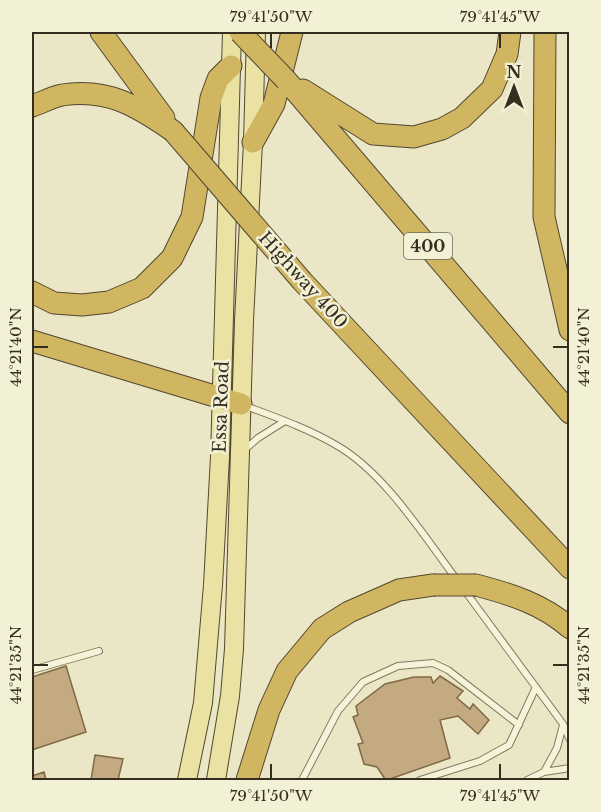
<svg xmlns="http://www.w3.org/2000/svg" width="601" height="812" viewBox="0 0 601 812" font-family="'Libre Baskerville',serif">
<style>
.building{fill:#c4aa80;stroke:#806946;stroke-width:1.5}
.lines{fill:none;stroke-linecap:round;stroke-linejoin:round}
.lane-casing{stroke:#83795e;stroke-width:8}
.primary-casing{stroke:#524731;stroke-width:20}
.highway-casing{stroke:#524731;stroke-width:23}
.lane{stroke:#f5f3d9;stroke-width:6}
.primary{stroke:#e9e2a2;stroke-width:18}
.highway{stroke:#d0b660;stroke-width:21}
.highway-bridge-casing{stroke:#524731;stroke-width:23;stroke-linecap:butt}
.highway-bridge{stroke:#d0b660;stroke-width:21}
.ticks{fill:none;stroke:#352e20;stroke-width:2}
.labels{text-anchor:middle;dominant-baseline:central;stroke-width:5;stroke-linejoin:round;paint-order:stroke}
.shield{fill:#f2f0d5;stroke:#6e6856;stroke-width:1.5}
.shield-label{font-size:16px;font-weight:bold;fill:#352e20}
.street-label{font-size:18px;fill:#352e20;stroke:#f2f0d5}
.neatline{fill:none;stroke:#352e20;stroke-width:2}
.ticks-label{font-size:15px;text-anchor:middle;fill:#352e20}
</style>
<rect width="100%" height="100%" fill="#eae6c6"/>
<path class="building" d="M66 666 86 732 32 750V677Z
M440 676 463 691 457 698 470 709 473 704 489 720 478 734 458 716 440 720 450 758 390 779H385L377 767 364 764 358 744 363 743 353 717 358 715 356 706 385 684 414 677H431L433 683Z
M95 755 123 759 118 780H91Z
M44 772 46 780H32V776Z"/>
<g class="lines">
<g class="lane-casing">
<path id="lane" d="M243 405C275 417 307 428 336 445 384 472 424 536 457 580
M243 451 258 438 285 421
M465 591 563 724 570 740
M32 670 99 651
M544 772 557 748 563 725
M302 780 338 711 363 682 398 666 433 663 448 670 519 725
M420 780 480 761 509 745 536 687
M527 780 544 772 570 768"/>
</g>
<g class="primary-casing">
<path id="primary" d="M187 780 203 703 213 585 220 457 232 32
M216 780 230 696 234 649 244 321 253 142 256 32"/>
</g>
<g class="highway-casing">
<path id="highway" d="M101 32 164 118
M545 32 544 217 570 330
M286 80 570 413
M303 90 373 134 414 137 442 129 462 118 492 89 507 54 510 32
M32 106C41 103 52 97 62 95 108 88 137 106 173 131
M253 142 274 104 292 32
M302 281 570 568
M32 292 54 303 82 305 109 302 142 288 172 258 192 217 211 98 218 79 231 66
M32 341 241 404
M476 585C510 594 543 604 570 628
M247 780 269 710 287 671 322 629 349 612 399 590 433 585"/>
</g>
<use href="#lane" class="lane"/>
<use href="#primary" class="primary"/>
<use href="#highway" class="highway"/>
<g class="highway-bridge-casing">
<path id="highway-bridge" d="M240 32 286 80
M173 131 302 281
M433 585H476"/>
</g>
<use href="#highway-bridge" class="highway-bridge"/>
</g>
<path class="ticks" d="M271 33V48M500 33V48M33 347H48M553 347H568M33 665H48M553 665H568M271 764V779M500 764V779"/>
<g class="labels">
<rect class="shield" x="404" y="233" width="48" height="26" rx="4.5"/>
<g class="shield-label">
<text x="428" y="246">400</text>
</g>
<g class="street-label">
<text transform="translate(303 280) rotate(48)">Highway 400</text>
<text transform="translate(221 407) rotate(-88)">Essa Road</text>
</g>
</g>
<rect width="601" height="812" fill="none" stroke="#f2f0d5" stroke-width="66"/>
<g transform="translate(514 87)" stroke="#f2f0d5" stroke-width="4.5" paint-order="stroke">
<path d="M0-4.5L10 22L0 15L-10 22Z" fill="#352e20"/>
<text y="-9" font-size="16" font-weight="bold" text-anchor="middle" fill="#352e20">N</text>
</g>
<rect x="33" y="33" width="535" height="746" class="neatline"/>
<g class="ticks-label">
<text x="271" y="22">79°41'50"W</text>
<text x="500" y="22">79°41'45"W</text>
<text transform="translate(16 347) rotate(-90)" y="5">44°21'40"N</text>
<text transform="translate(584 347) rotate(-90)" y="5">44°21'40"N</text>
<text transform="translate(16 665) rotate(-90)" y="5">44°21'35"N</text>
<text transform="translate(584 665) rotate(-90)" y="5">44°21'35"N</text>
<text x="271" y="801">79°41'50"W</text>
<text x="500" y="801">79°41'45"W</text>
</g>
</svg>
